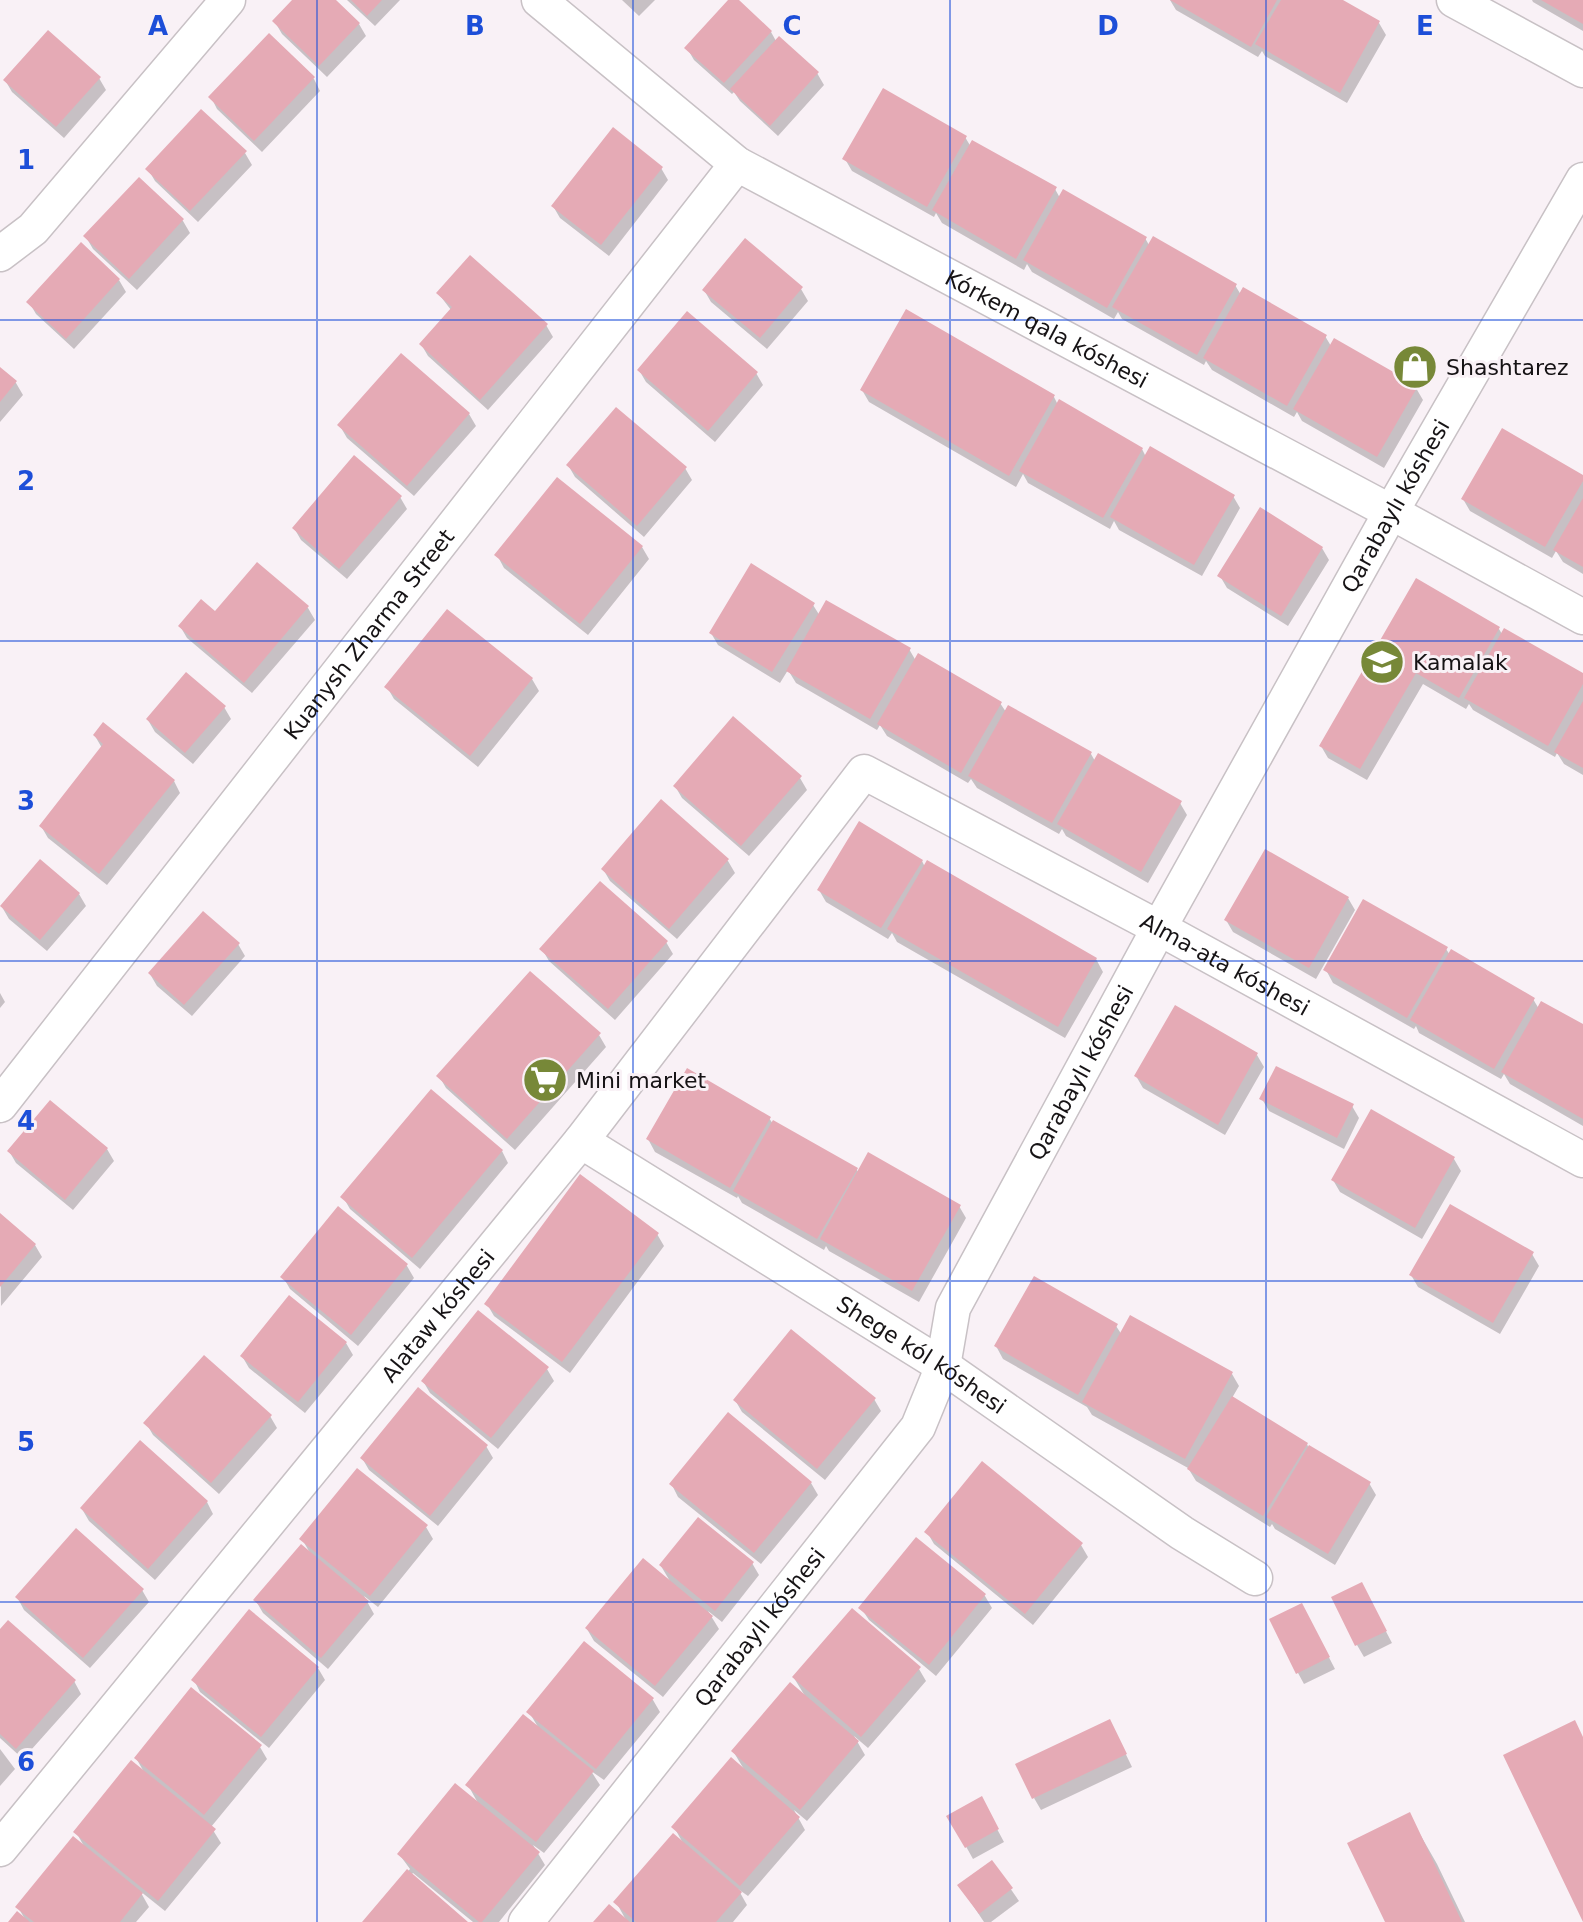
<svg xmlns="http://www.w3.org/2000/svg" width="1583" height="1922" viewBox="0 0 1583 1922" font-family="'DejaVu Sans',sans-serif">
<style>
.shadow{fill:#0003}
.building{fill:#e5aab5}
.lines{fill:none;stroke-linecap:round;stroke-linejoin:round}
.street-casing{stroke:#c8c1c5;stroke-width:37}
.street{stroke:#fff;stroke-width:34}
.grid{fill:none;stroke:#1d4ed8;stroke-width:2;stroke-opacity:0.55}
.labels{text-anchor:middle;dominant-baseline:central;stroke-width:6;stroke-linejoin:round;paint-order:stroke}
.street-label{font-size:22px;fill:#161315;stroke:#f9f1f6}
.poi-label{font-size:22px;fill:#161315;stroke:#f9f1f6;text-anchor:start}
.grid-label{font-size:26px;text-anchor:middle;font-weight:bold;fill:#1d4ed8;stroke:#f9f1f6;stroke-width:6;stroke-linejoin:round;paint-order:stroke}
</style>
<rect width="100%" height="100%" fill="#f9f1f6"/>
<path class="shadow" d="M295 0H333L359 24 366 36 327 77 282 34 275 22Z
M347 0H400L375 26Z
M622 0H655L639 16Z
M730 0H736L771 32 776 41 817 73 824 85 778 136 740 101 734 92 732 94 694 60 687 48Z
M1170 0H1339L1379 23 1386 35 1347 103 1265 56 1262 51 1258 57 1176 10Z
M1532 0H1583V31L1533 2Z
M269 36 314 79 320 91 262 152 217 109 211 97Z
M99 78 106 90 64 138 12 92 5 80Z
M965 137 971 147 1055 189 1060 198 1145 238 1149 245 1235 285 1241 295 1325 336 1331 346 1416 388 1423 400 1384 468 1302 421 1297 412 1294 417 1212 370 1206 361 1204 365 1122 319 1118 312 1114 319 1032 272 1027 264 1024 270 942 223 936 213 934 217 852 171 845 159Z
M245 153 252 165 198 222 155 181 148 169Z
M661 168 668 180 609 256 560 218 553 206Z
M139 180 183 221 190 233 137 290 93 249 86 237Z
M119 280 126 292 74 349 36 314 29 302Z
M801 289 808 301 767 349 711 302 704 290Z
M438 293 546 325 553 337 488 410 428 356 421 344 451 310Z
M0 369 16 383 23 395 0 422Z
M639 370 756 373 763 385 715 442 646 382Z
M862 390 1054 397 1058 405 1142 449 1146 457 1233 496 1240 508 1202 576 1119 530 1114 521 1110 529 1028 483 1023 474 1016 487 869 402Z
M469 414 476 426 414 496 347 438 340 426Z
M568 465 685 468 692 480 644 537 575 477Z
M1583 477V574L1563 562 1556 551 1552 558 1470 511 1463 499Z
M400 497 407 509 347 579 301 540 294 528Z
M642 547 649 559 588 635 504 568 497 555Z
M1322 548 1329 560 1288 626 1227 588 1220 576Z
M258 565 308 608 315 620 252 693 187 638 180 626 216 614Z
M1416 581 1499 629 1502 634 1583 675V775L1564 764 1557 753 1555 757 1473 710 1469 704 1466 709 1423 684 1367 780 1328 758 1321 746Z
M813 605 820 616 909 649 916 661 1000 703 1006 712 1091 754 1095 761 1180 803 1187 815 1148 883 1066 836 1062 829 1059 834 977 788 971 779 968 783 887 736 880 725 877 730 796 683 788 670 780 683 718 645 711 633Z
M532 679 539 691 478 767 394 699 387 687Z
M224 707 231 719 193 764 155 732 148 720Z
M95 736 174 781 180 793 107 885 48 838 41 826 102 748Z
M800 778 807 790 749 856 682 798 675 786Z
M661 802 728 861 735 873 677 939 610 881 603 869Z
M922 861 925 867 1096 959 1103 972 1065 1038 897 942 892 933 888 939 826 902 819 890Z
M79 894 86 906 47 951 9 919 2 907Z
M1348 898 1355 910 1316 979 1233 932 1226 920Z
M666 942 673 954 615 1020 549 961 542 949Z
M238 944 245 956 192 1016 157 986 150 974Z
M1446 949 1450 955 1533 999 1539 1009 1583 1027V1126L1510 1084 1504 1074 1501 1079 1419 1033 1416 1026 1414 1029 1333 983 1326 970Z
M0 993 5 1002 0 1008Z
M599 1035 606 1047 515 1150 446 1088 439 1076Z
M1257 1055 1264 1067 1225 1135 1143 1088 1136 1076Z
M1262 1099 1352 1106 1359 1118 1344 1149 1269 1111Z
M769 1118 773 1124 856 1169 859 1173 959 1206 966 1218 919 1302 829 1251 826 1246 824 1250 742 1203 738 1196 737 1198 655 1152 648 1139Z
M107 1149 114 1161 73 1210 16 1163 9 1151Z
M502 1151 508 1163 420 1269 350 1209 343 1197Z
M1454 1159 1461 1171 1422 1239 1340 1192 1333 1180Z
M339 1209 407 1266 414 1278 358 1346 290 1289 283 1277Z
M0 1216 35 1245 42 1257 1 1306Z
M657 1234 664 1246 570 1373 494 1316 487 1304Z
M1532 1254 1539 1266 1500 1334 1418 1287 1411 1275Z
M1116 1326 1122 1335 1232 1374 1239 1386 1232 1398 1307 1444 1309 1449 1369 1483 1376 1495 1335 1565 1275 1529 1272 1524 1270 1527 1196 1481 1188 1468 1092 1415 1087 1407 1003 1359 996 1346Z
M346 1343 353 1355 305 1413 249 1368 242 1356Z
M547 1369 554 1381 498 1449 430 1393 423 1381Z
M874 1399 881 1411 825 1480 742 1412 735 1400Z
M270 1416 277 1428 219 1494 153 1435 146 1423Z
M486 1446 493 1458 438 1526 369 1470 362 1458Z
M811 1483 818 1495 761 1564 678 1497 672 1485Z
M207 1502 213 1514 155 1580 89 1521 82 1509Z
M426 1527 433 1539 378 1607 364 1596 374 1614 328 1669 263 1613 256 1601 310 1553 302 1539Z
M927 1532 1081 1545 1088 1557 1033 1625 934 1544Z
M917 1539 985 1596 992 1608 936 1676 869 1620 861 1608Z
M752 1563 759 1575 722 1622 708 1611 719 1629 663 1697 594 1641 587 1629 671 1583 661 1566Z
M142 1590 149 1602 90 1668 24 1610 17 1597Z
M1368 1597 1392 1643 1364 1657 1357 1645Z
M1308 1617 1335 1669 1304 1684 1298 1673Z
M0 1632 74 1681 81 1694 23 1759 0 1738Z
M584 1644 653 1700 660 1712 604 1780 591 1771 600 1785 544 1853 533 1845 545 1865 499 1922H473L413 1873 411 1875 465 1922H365L410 1869 399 1854 479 1805 468 1785 538 1727 529 1712Z
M318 1668 325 1680 269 1748 200 1692 194 1680Z
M919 1669 926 1681 868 1748 854 1736 865 1755 807 1821 794 1810 805 1830 748 1896 738 1889 747 1905 733 1922H596L626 1920 616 1902 684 1845 674 1827 745 1771 733 1751 805 1696 794 1678Z
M1116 1734 1132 1767 1041 1810 1034 1798Z
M260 1747 267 1759 211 1827 221 1843 165 1911 140 1891 149 1907 136 1922H10L26 1921 18 1907 85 1848 76 1832 144 1772 136 1758Z
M0 1749 15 1769 0 1786Z
M981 1799 1004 1842 973 1859 949 1816Z
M1409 1815 1437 1864 1465 1922H1387Z
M992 1862 1019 1901 991 1922H984L960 1886Z"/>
<path class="building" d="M292 0H336L360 23 319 66 272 21Z
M351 0H382L367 16Z
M728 0H739L772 31 724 83 684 48Z
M1170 0H1277L1251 47Z
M1281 0H1343L1380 21 1340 93 1255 44Z
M1541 0H1583V24Z
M48 30 101 77 56 127 3 80Z
M269 33 315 77 254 141 208 97Z
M779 36 819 72 770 126 730 89Z
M883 88 967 136 927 207 842 159Z
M201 109 247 151 190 211 145 169Z
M613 127 663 167 601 245 551 206Z
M972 140 1057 187 1016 259 932 210Z
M139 177 184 219 129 279 83 236Z
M1063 189 1147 237 1107 308 1023 260Z
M1153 236 1237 284 1197 355 1112 307Z
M745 238 803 287 760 338 702 290Z
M81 242 120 279 66 339 26 302Z
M470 255 548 324 480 400 419 344 452 307 436 293Z
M1243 287 1327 335 1287 406 1203 358Z
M906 309 1055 395 1009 476 860 390Z
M687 311 758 372 708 431 637 370Z
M1334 338 1418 386 1377 457 1293 409Z
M401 353 470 413 407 486 337 425Z
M0 367 17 381 0 402Z
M1059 399 1143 448 1103 518 1019 471Z
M616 407 687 467 637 526 566 465Z
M1502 428 1583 475V481L1545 547 1461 499Z
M1150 446 1235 495 1194 565 1110 517Z
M354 455 402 496 339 569 292 528Z
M557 477 643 546 580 624 494 555Z
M1583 498V567L1553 550Z
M1260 507 1323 547 1281 616 1217 576Z
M257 562 309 606 244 683 178 626 201 599 215 611Z
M751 563 815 603 772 672 709 633Z
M1416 578 1500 627 1459 698 1416 673 1360 769 1319 746Z
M826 600 911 648 870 719 786 671Z
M447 609 533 678 470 756 384 687Z
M1504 628 1583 673V684L1548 746 1464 698Z
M918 653 1002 702 961 773 877 724Z
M186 672 226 706 185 753 146 719Z
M1583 701V768L1554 752Z
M1008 705 1092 752 1052 823 968 776Z
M733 716 802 776 741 846 673 786Z
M103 722 175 780 99 874 39 826 103 744 93 735Z
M1098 753 1182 801 1141 872 1057 824Z
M661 799 729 859 669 929 601 869Z
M859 821 923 860 881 928 817 890Z
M1265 849 1349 897 1309 968 1224 920Z
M40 859 80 893 40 940 0 906Z
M927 860 1097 958 1058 1027 887 929Z
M600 881 668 941 608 1009 539 949Z
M1363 899 1448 947 1407 1018 1323 970Z
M203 911 240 943 184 1005 148 973Z
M1451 949 1535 998 1494 1069 1410 1020Z
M530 971 601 1033 507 1139 436 1076Z
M1541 1001 1583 1024V1119L1501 1072Z
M1175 1005 1258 1053 1218 1125 1134 1076Z
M1276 1066 1354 1104 1337 1138 1259 1099Z
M687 1068 771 1117 730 1188 646 1139Z
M431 1089 503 1150 412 1258 340 1197Z
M50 1100 108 1148 65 1200 7 1151Z
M1371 1109 1455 1157 1415 1228 1331 1180Z
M773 1120 858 1168 817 1239 733 1191Z
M868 1152 961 1205 912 1291 820 1239Z
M580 1174 659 1233 562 1362 484 1304Z
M1450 1204 1534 1252 1493 1323 1409 1275Z
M338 1206 408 1264 351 1335 280 1277Z
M0 1213 36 1244 0 1287Z
M1034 1276 1118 1324 1078 1395 994 1346Z
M289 1295 347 1342 298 1402 240 1356Z
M478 1310 549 1367 491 1438 421 1381Z
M1130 1315 1233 1372 1185 1459 1082 1402Z
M791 1329 876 1398 817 1469 733 1400Z
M204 1355 272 1415 211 1483 143 1423Z
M418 1387 488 1445 430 1516 360 1458Z
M1232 1396 1308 1443 1263 1516 1187 1469Z
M728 1412 812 1482 754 1553 669 1484Z
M140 1440 208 1501 148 1569 80 1508Z
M1309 1445 1371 1482 1328 1554 1266 1517Z
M982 1461 1083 1543 1025 1614 924 1532Z
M357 1468 428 1525 370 1596 299 1539Z
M698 1517 754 1562 715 1611 659 1565Z
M76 1528 144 1589 83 1658 15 1597Z
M916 1537 986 1594 929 1665 858 1608Z
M301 1544 369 1601 321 1658 253 1600Z
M643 1558 713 1616 655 1686 585 1628Z
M1362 1582 1387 1631 1355 1646 1331 1597Z
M1302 1603 1330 1657 1296 1674 1269 1619Z
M852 1608 921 1667 861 1737 792 1677Z
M249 1609 319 1667 261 1737 191 1680Z
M8 1620 76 1680 16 1749 0 1734V1629Z
M584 1641 654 1698 596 1769 526 1712Z
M790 1682 859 1741 800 1810 731 1751Z
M191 1687 262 1745 204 1815 134 1758Z
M523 1714 594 1771 536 1842 465 1785Z
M1110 1719 1127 1754 1032 1799 1015 1764Z
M1575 1720 1583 1737V1922L1503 1755Z
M731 1757 800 1817 740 1886 671 1827Z
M131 1760 216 1829 158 1901 73 1832Z
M455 1783 540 1852 482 1922H479L397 1854Z
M982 1796 999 1829 965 1848 946 1816Z
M1410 1812 1462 1922H1385L1347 1843Z
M673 1833 742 1892 716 1922H636L613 1902Z
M73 1836 143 1893 120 1922H34L15 1907Z
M992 1860 1013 1888 979 1914 957 1885Z
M407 1869 468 1922H362Z
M609 1904 630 1922H593Z
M17 1911 30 1922H8Z"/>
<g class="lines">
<g class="street-casing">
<g id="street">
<path id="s1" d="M539 0 737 164 1391 512 1583 617"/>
<path d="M1454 0 1583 70"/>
<path d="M0 254 33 229 228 0"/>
<path id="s2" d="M0 1105 737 164"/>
<path id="s3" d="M581 1141 943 1366 1182 1533 1255 1578"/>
<path id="s4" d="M0 1849 581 1141 864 772 1159 928 1583 1160"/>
<path id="s5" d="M526 1922 918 1427 943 1366 953 1308 1159 928 1391 512 1583 180"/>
</g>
</g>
<use href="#street" class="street"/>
</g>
<path class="grid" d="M317 0V1922M633 0V1922M950 0V1922M1266 0V1922M0 320H1583M0 641H1583M0 961H1583M0 1281H1583M0 1602H1583"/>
<defs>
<g id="shop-disc" transform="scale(2.3)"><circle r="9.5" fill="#778838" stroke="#f9f1f6"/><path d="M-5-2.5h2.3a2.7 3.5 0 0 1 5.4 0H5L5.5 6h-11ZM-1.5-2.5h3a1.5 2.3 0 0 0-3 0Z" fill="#fff"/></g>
<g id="school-disc" transform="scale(2.3)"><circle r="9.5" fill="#778838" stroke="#f9f1f6"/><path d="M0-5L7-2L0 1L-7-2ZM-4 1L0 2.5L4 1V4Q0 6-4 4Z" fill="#fff"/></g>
<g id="supermarket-disc" transform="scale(2.3)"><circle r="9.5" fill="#778838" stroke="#f9f1f6"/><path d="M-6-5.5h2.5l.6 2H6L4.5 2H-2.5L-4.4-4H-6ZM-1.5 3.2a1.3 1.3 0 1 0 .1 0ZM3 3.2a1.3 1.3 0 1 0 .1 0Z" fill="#fff"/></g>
</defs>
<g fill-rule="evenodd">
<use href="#shop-disc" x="1415" y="367"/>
<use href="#school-disc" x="1382" y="662"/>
<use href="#supermarket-disc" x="545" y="1080"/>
</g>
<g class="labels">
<g class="street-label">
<text stroke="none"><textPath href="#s1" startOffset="608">Kórkem qala kóshesi</textPath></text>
<text stroke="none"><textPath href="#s5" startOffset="1672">Qarabaylı kóshesi</textPath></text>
<text stroke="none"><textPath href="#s2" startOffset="598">Kuanysh Zharma Street</textPath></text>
<text stroke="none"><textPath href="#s4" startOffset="1790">Alma-ata kóshesi</textPath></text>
<text stroke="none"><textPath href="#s5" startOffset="1024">Qarabaylı kóshesi</textPath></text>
<text stroke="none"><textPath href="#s4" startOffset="690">Alataw kóshesi</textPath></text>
<text stroke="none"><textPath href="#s3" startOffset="402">Shege kól kóshesi</textPath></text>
<text stroke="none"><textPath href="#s5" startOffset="376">Qarabaylı kóshesi</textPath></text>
</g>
<g class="poi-label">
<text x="1446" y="367">Shashtarez</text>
<text x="1413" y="662">Kamalak</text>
<text x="576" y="1080">Mini market</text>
</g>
</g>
<g class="grid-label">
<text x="158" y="35">A</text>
<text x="475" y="35">B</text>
<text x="792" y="35">C</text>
<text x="1108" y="35">D</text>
<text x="1425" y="35">E</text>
<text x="26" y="169">1</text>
<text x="26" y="490">2</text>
<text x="26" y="810">3</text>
<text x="26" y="1130">4</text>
<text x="26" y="1451">5</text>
<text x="26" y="1771">6</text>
</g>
</svg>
